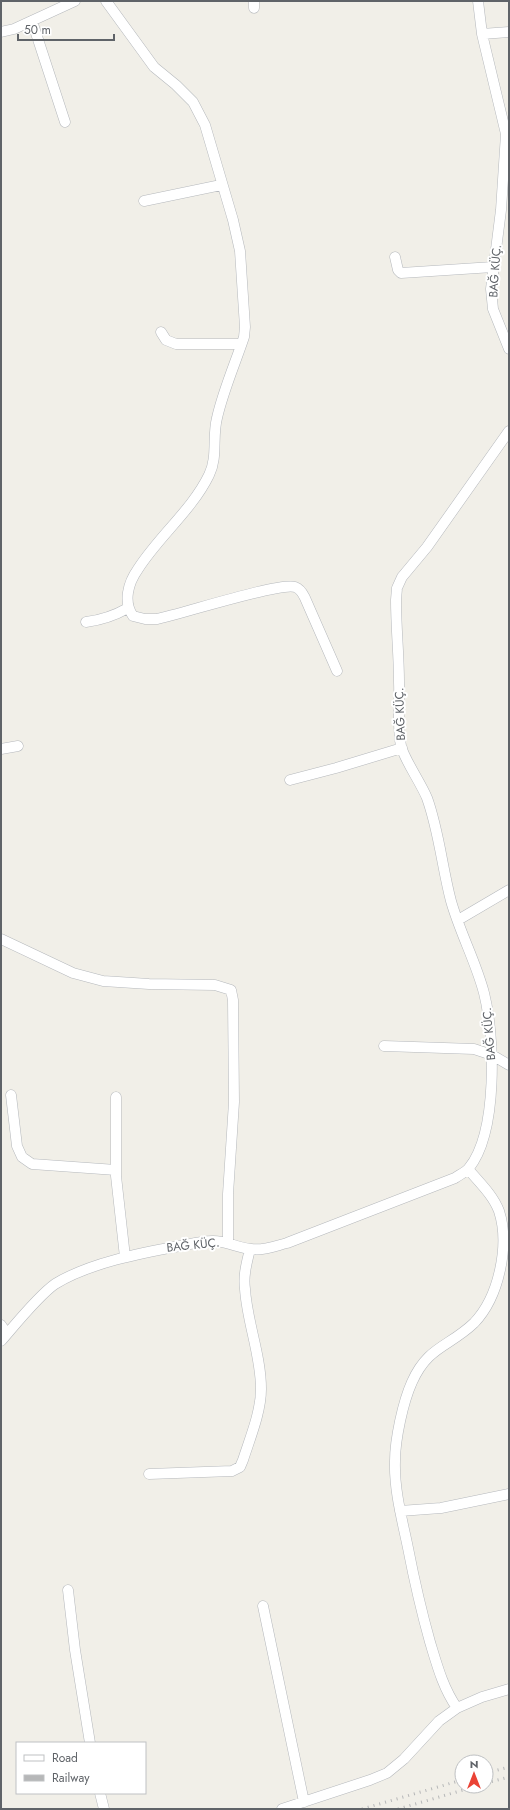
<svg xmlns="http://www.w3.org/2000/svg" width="510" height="1810" viewBox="0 0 510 1810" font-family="Jost,sans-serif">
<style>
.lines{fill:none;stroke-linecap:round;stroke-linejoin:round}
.minor-casing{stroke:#b5b8bc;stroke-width:11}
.minor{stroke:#fff;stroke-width:10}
.rail{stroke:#b6b7b8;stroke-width:3;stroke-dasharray:1 5;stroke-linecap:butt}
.labels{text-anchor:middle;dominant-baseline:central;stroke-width:4;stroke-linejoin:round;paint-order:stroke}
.street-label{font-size:12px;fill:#5f6368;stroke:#fff}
</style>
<rect width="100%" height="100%" fill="#f1efe8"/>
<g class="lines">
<g class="minor-casing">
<path id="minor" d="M106 1 154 67 176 85 193 102 205 125 233 220 240 251 245 327 244 337C235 364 223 391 217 418 212 437 218 457 209 475 192 510 159 536 138 569 128 583 123 602 133 616L145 619H157C182 614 279 582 295 587 301 589 303 594 305 598L337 671
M254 1V8
M478 1 482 34 506 134 501 210 491 289 493 309 509 349
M32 21 65 122
M1 32 14 29 75 1
M482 34 509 32
M144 201 221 185
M395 257 398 270 401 273 493 267
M161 332 166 340 176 344H241
M86 622C102 620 114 616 128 608
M1 749 18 746
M290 780 336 768 402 748
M458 920 509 890
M1 939 73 973 103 981 149 984 215 985 231 990 233 1000 234 1102 228 1194V1242
M384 1046 474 1049 492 1055 509 1065
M11 1095 17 1146 22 1157 32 1164 116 1170
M116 1097V1176L125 1257
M468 1169C479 1182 493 1195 499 1211 510 1245 499 1297 474 1323 449 1347 428 1346 412 1382 403 1402 395 1439 395 1461 394 1490 402 1519 408 1548 414 1579 421 1610 430 1642 437 1665 443 1688 457 1708L482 1697 509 1689
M1 1325 7 1334
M1 1341C15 1325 38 1296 55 1284 89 1263 141 1253 180 1246 190 1244 202 1241 213 1241 227 1241 238 1248 251 1249 263 1251 275 1246 287 1243L455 1178C459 1175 466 1172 469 1168 498 1132 495 1036 484 993 476 962 460 933 451 901 442 867 439 831 427 798 421 783 404 759 401 746 397 725 400 704 399 682 399 655 396 628 396 600L397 588 402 577 427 547 509 431
M149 1474 232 1471 240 1467 243 1460C250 1438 261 1412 261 1389 261 1355 247 1322 245 1289 243 1275 247 1262 250 1249
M400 1511 441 1508 509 1494
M68 1590 75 1650 90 1743
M263 1606 304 1802
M100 1793 104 1809
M282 1809 370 1780 387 1773 404 1759 439 1721 457 1708"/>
</g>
<use href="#minor" class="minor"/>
<path class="rail" d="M486 1773 509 1767
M486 1783 509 1777
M362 1809 462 1780
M398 1809 477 1786"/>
</g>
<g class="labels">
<g class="street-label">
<text transform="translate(495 271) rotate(-86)">BAĞ KÜÇ.</text>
<text transform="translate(400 714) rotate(-92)">BAĞ KÜÇ.</text>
<text transform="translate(489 1034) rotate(-95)">BAĞ KÜÇ.</text>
<text transform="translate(193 1245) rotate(-6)">BAĞ KÜÇ.</text>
</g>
</g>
<rect width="510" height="1810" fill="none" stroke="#5f6368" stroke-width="4"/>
<rect x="16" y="1742" width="130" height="52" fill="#ffffff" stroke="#bfc1c3"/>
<rect x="24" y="1755" width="20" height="6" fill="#ffffff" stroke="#bfc1c3"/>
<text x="52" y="1762" font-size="12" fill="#5f6368">Road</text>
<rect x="24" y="1775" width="20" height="6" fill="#b6b7b8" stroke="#bfc1c3"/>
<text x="52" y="1782" font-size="12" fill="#5f6368">Railway</text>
<g transform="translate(474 1774)"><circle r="19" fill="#ffffff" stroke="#bfc1c3"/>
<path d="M0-3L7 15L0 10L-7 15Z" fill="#ea4335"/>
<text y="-6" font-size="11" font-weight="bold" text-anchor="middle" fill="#5f6368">N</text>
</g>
<path d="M18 34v6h96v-6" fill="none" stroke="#5f6368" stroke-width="2"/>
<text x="24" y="34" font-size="12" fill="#5f6368" stroke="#ffffff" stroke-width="3" paint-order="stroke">50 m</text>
</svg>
